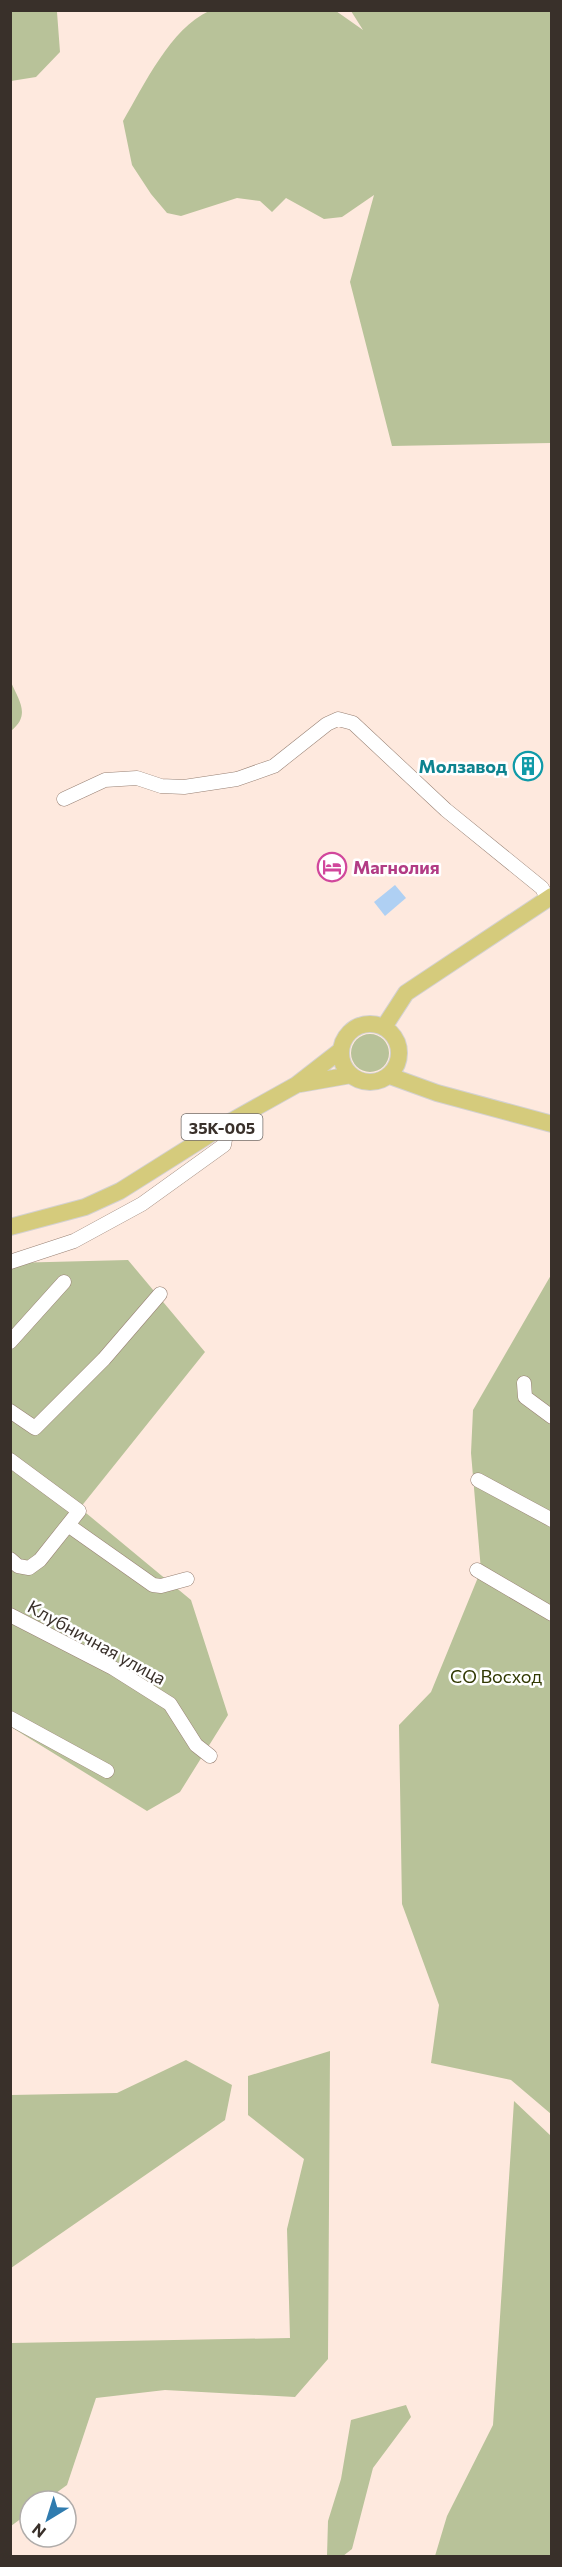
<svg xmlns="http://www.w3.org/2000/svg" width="562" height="2567" viewBox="0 0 562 2567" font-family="Commissioner,sans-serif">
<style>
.green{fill:#b8c299}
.water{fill:#afd0f3}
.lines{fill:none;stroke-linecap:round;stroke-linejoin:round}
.minor-casing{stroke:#988174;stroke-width:15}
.major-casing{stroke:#d3d1d0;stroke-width:18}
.minor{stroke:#fff;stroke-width:14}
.major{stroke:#d5cb7c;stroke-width:16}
.labels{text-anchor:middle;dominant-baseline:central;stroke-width:5;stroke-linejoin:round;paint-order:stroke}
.shield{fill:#fff;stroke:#746e6a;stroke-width:1.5}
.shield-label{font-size:16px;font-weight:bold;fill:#39302a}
.culture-label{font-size:18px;font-weight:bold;fill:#0d838f;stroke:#fff;text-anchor:end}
.hotel-label{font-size:18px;font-weight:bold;fill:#b23c85;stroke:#fff;text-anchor:start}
.street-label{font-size:18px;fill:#39302a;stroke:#fff}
.park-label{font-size:18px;fill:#313903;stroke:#fff}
</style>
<rect width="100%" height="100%" fill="#fee9de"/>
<path class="green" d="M54 11 57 12 60 52 36 77 11 81V11Z
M209 11H336L363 30 351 11H551V443L392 446 350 282 374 195 342 217 324 219 286 198 272 212 260 201 237 198 181 216 167 213 151 194 132 165 123 121C144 85 171 28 209 11Z
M11 682C19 701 31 715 11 731Z
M351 1053a19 19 0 1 1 38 0a19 19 0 1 1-38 0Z
M128 1260 205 1352 80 1508 191 1600 228 1715 180 1792 147 1811 11 1727 10 1263Z
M551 1275V2114L511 2080 431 2063 439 2005 402 1904 399 1725 431 1692 481 1570 471 1453 473 1410Z
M330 2051 328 2359 295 2397 165 2390 96 2398 67 2485 45 2501H30V2512L11 2526V2343L290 2338 287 2229 304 2159 248 2115V2076Z
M186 2060 232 2085 225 2120 11 2268V2095L117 2093Z
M514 2101 551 2136V2556H435L447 2516 493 2425Z
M406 2405 411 2417 373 2468 352 2549 343 2556H327L328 2521 341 2479 351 2420Z"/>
<path class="water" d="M395 885 406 898 385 916 374 902Z"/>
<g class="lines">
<g class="minor-casing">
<path id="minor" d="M64 799 105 780 137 778 161 786 184 787 237 779 274 766 327 724 338 719 353 723 446 810 542 888 547 898
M10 1262 74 1241 142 1204 224 1145 228 1123
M10 1342 64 1282
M524 1383 525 1397 552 1417
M10 1411 35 1428 104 1359 160 1294
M10 1460 79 1511 40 1560 29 1568 18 1566 10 1559
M478 1480 552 1520
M68 1525 153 1585 161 1586 187 1579
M477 1570 552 1614
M10 1615 113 1668 170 1704 196 1745 210 1756
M10 1718 107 1771"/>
</g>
<g class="major-casing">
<path id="major" d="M341 1053a29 29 0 1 1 58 0a29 29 0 1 1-58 0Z
M384 1027 406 993 552 896
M390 1076 437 1093 552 1124
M300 1084 351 1075
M10 1227 85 1207 120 1191 228 1123 296 1085 341 1050"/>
</g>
<use href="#minor" class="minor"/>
<use href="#major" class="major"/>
</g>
<defs>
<g id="building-ring" transform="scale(1.5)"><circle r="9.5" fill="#fff" stroke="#0f9aa8" stroke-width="1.5"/><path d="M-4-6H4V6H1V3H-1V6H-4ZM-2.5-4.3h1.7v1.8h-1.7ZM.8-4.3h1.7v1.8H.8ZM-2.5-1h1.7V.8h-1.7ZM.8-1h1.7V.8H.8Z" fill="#0f9aa8"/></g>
<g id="hotel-ring" transform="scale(1.5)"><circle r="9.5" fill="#fff" stroke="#d1479c" stroke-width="1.5"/><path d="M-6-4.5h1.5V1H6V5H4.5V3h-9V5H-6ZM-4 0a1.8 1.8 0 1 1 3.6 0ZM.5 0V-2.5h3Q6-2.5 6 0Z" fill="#d1479c"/></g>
</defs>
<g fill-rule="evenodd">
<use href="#building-ring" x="528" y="766"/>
<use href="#hotel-ring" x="332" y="867"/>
</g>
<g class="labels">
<rect class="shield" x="181.5" y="1114" width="81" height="26" rx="4.5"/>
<g class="shield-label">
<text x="222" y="1127">35К-005</text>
</g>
<g class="culture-label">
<text x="507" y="766">Молзавод</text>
</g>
<g class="hotel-label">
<text x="353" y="867">Магнолия</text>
</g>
<g class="street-label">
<text transform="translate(97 1642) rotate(29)">Клубничная улица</text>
</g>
<g class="park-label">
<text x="496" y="1676">СО Восход</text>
</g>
</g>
<rect width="562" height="2567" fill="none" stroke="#39302a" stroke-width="24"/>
<g transform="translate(48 2519) rotate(218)"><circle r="28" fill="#ffffff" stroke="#b0acaa" stroke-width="1.5"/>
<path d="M0-4.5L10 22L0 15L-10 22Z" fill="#307caf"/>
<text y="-9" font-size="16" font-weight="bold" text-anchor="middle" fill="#39302a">N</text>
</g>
</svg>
